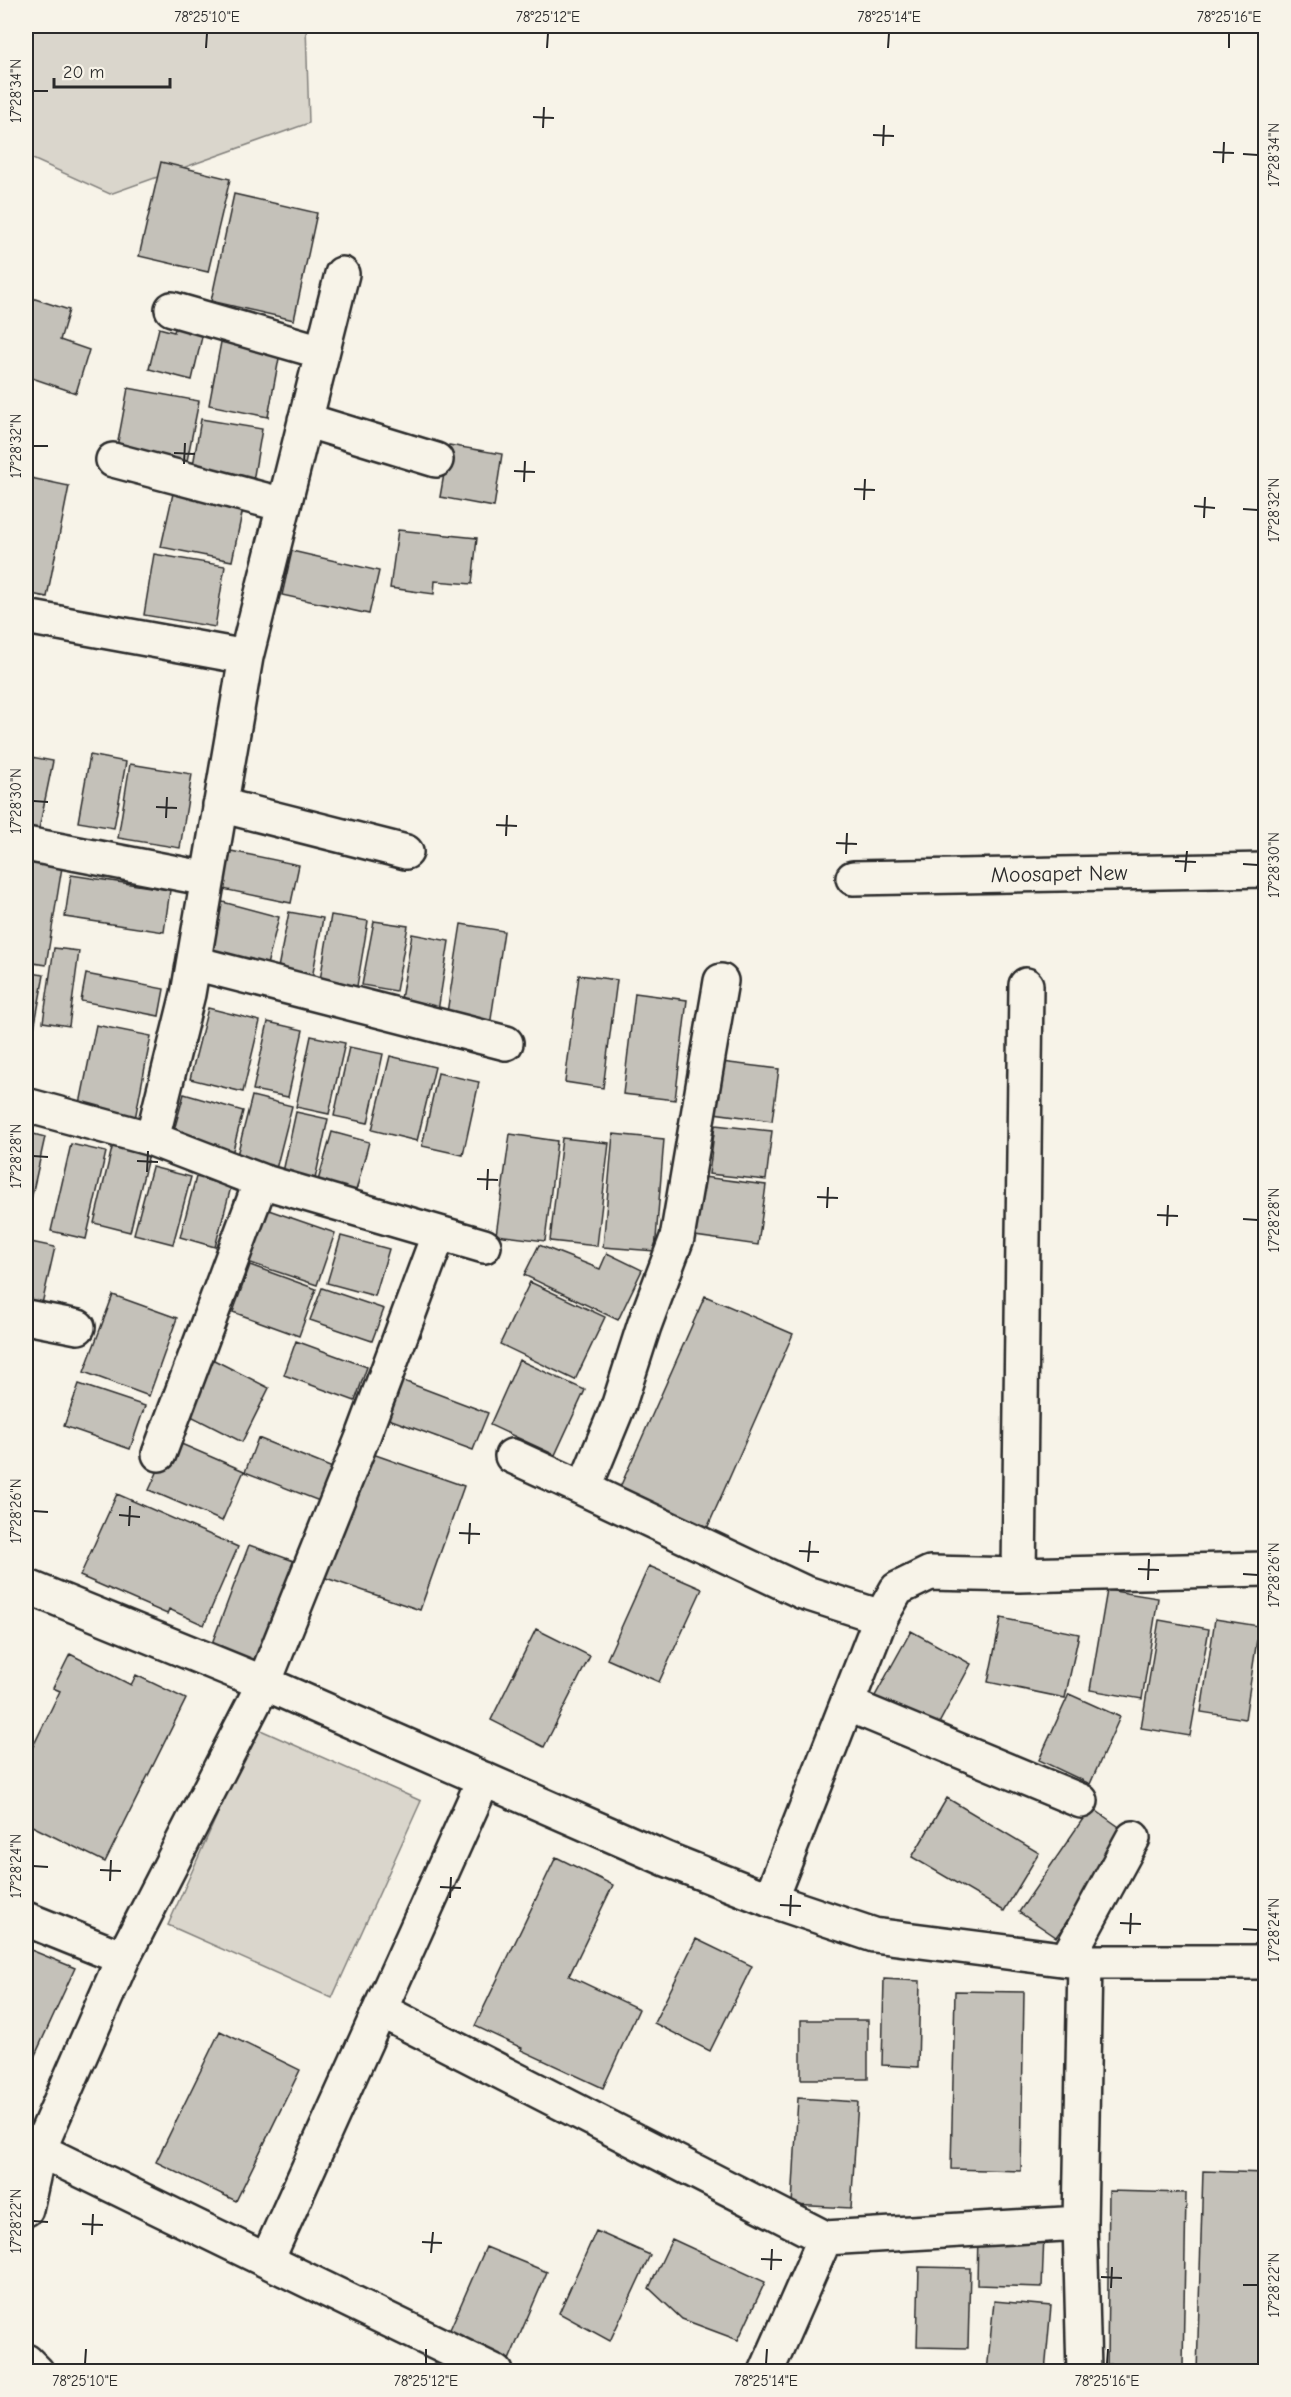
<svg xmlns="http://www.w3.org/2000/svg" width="1291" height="2397" viewBox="0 0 1291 2397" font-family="'Comic Neue',sans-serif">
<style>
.green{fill:#dad6cc;stroke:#82807c;stroke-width:1.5}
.building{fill:#c4c1b9;stroke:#2b2b2b;stroke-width:1.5}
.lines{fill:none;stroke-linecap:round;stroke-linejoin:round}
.minor-casing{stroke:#2b2b2b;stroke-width:38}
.minor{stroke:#f7f3e8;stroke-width:33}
.ticks{fill:none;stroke:#2b2b2b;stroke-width:2}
.labels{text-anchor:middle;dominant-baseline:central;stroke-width:5;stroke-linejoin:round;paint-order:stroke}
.street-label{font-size:22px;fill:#2b2b2b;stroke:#f7f3e8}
.neatline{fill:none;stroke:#2b2b2b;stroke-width:2}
.ticks-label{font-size:15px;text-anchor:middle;fill:#2b2b2b}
</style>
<rect width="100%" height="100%" fill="#f7f3e8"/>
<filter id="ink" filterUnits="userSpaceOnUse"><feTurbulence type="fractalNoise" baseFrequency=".0167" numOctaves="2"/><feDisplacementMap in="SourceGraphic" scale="12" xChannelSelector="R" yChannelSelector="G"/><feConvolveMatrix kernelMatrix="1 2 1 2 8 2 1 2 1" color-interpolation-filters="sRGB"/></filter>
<g filter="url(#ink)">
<path class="green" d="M26 26H306L309 123 110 194 26 156Z
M256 1728 421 1801 332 1998 168 1925Z"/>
<path class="building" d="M161 162 230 179 208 272 139 256Z
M234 194 317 213 294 320 211 301Z
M26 296 69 310 60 340 89 350 76 393 26 376Z
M177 322 204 328 192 380 149 369 159 328 174 332Z
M221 342 280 353 268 417 209 405Z
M128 388 199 401 186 466 116 452Z
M201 419 262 429 252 487 191 477Z
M449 445 502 454 494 507 440 497Z
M26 477 69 486 47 597 26 593Z
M174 489 244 504 232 561 161 547Z
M398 530 477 538 472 584 435 581 434 594 390 588Z
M292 551 379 571 369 614 282 595Z
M154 554 225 566 215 627 144 615Z
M90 755 126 762 114 828 78 822Z
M26 756 53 761 38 834 26 832Z
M130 764 192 774 180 848 118 838Z
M231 851 299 865 291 903 223 889Z
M26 861 62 867 46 965 26 962Z
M71 875 170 890 164 932 65 917Z
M219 901 279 917 266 969 206 954Z
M289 912 323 918 311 984 276 978Z
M331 915 368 921 356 992 319 986Z
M374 921 408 926 396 991 362 985Z
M461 924 504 931 490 1026 446 1019Z
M412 934 449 941 438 1011 400 1005Z
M54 948 79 951 69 1026 43 1022Z
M26 972 44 975 26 1072V1010L29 993 26 992Z
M86 974 164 989 159 1016 81 1001Z
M579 975 617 980 603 1088 565 1082Z
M635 993 687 1000 675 1100 623 1094Z
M208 1008 260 1021 243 1092 190 1079Z
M268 1022 303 1030 288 1097 253 1090Z
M96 1025 151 1036 135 1119 79 1109Z
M311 1036 345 1043 329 1114 296 1107Z
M349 1047 383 1054 368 1123 334 1116Z
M390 1056 435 1067 417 1141 372 1130Z
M721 1062 779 1069 772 1121 714 1113Z
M438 1073 479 1082 463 1155 422 1146Z
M184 1094 243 1111 231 1158 171 1141Z
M252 1096 292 1106 275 1173 235 1163Z
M296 1112 328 1119 315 1179 283 1172Z
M715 1125 772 1131 766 1180 709 1174Z
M26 1132 45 1137 26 1222Z
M332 1132 369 1142 353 1202 315 1191Z
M510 1134 557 1141 545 1241 496 1235Z
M613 1134 664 1139 655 1251 603 1247Z
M562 1138 609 1143 597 1246 550 1241Z
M71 1144 106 1152 86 1239 51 1231Z
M113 1144 149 1153 130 1232 94 1223Z
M152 1167 191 1177 173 1244 134 1234Z
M196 1177 231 1187 215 1247 180 1237Z
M703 1177 766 1185 758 1245 695 1236Z
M260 1207 335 1233 317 1285 242 1260Z
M341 1236 389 1249 375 1296 327 1283Z
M26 1241 55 1247 42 1304 26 1300Z
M539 1245 600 1269 607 1253 642 1270 618 1320 524 1275Z
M250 1265 316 1289 299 1336 233 1312Z
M530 1282 605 1317 575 1380 500 1344Z
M322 1288 384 1309 372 1341 310 1320Z
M113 1295 177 1318 149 1396 84 1372Z
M705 1296 793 1334 705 1533 617 1494Z
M296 1341 367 1367 355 1401 284 1375Z
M212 1359 269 1388 242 1442 185 1413Z
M519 1360 585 1390 555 1455 490 1425Z
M393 1377 488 1413 473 1450 378 1415Z
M79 1384 145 1406 130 1449 64 1426Z
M258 1438 335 1469 322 1502 245 1472Z
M172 1440 244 1471 222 1521 149 1490Z
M367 1452 464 1486 420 1610 323 1577Z
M117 1494 238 1547 204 1625 169 1609 167 1614 80 1576Z
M249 1545 305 1565 264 1674 208 1654Z
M649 1566 702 1589 659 1682 607 1659Z
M1107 1590 1158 1598 1142 1699 1090 1690Z
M1001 1618 1079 1634 1065 1698 988 1682Z
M1215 1619 1259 1626 1245 1719 1201 1712Z
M1159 1620 1209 1629 1190 1736 1141 1728Z
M536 1629 590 1656 544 1747 491 1720Z
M911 1631 971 1664 931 1738 870 1705Z
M70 1654 131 1685 136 1675 186 1699 105 1862 26 1823V1761L60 1691 53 1688Z
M1069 1694 1120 1717 1090 1784 1039 1760Z
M947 1798 1039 1853 1004 1911 912 1857Z
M1091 1807 1129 1834 1056 1937 1019 1912Z
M556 1857 613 1885 569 1976 639 2009 603 2088 521 2050 522 2048 475 2026Z
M696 1939 752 1966 710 2051 654 2023Z
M26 1948 75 1968 26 2075Z
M884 1979 920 1981 918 2067 882 2065Z
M955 1991 1024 1992 1021 2171 951 2169Z
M801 2020H868V2079H801Z
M220 2031 300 2070 236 2201 156 2162Z
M798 2098 858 2102 851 2208 792 2205Z
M1203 2171 1266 2173V2372H1197Z
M1109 2191 1186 2193 1183 2366 1107 2364Z
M596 2231 650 2255 610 2341 559 2313Z
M978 2232 1044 2233 1042 2287 977 2285Z
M672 2239 765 2282 738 2340 682 2319 649 2288Z
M486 2247 547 2272 509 2360 448 2334Z
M919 2267 970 2268 968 2348 917 2347Z
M994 2301 1051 2306 1045 2372H987Z"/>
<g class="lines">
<g class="minor-casing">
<path id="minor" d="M172 309 322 352
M305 420 436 460
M113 460 284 505
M26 617 246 657
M220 805 406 852
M26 844 208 879
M853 878 1266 870
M194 963 506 1043
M721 981 677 1238 644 1326 619 1404 584 1489 803 1592 881 1617 897 1589 930 1573 1019 1575 1266 1569
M26 1105 152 1139 188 994 246 657 342 274
M152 1139 261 1181 484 1246
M439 1233 364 1434 264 1683 123 1958 39 2150 496 2372
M26 1317 78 1327
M159 1454 261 1181
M512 1456 584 1489
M1019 1575 1026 985
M26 1586 264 1683 666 1859 770 1900 881 1617
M847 1704 1081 1801
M770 1900 874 1935 1085 1962H1266
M26 1919 123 1958
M1067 1959 1133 1838
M380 2010 825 2238
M26 2209 39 2150
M1080 2223 1085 1962
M267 2260 484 1779
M26 2361 37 2372
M766 2372 825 2238 1080 2223 1084 2372"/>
</g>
<use href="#minor" class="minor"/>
</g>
</g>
<path class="ticks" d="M206 48 207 33M547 48 548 33M888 48 889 33M1229 48V33M33 91H48M533 117 554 118M543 128 544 107M873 135 894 136M883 146 884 125M1213 152 1234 153M1243 154 1258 155M1223 163 1224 142M33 446H48M174 453 195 454M184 464 185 443M514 471 535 472M524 482 525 461M854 489 875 490M864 500 865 479M1194 506 1215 508M1243 509 1258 510M1204 518 1205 497M33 801 48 802M156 807 177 808M166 818 167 797M496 825 517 826M506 836 507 815M836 843 857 844M846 854 847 833M1175 861 1196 862M1243 864 1258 865M1185 872 1187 851M33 1156 48 1157M137 1161 158 1162M147 1172 148 1151M477 1179 498 1180M487 1190 488 1169M817 1197 838 1198M827 1208 828 1187M1157 1215 1178 1216M1243 1219 1258 1220M1167 1226 1168 1205M33 1511 48 1512M119 1515 140 1517M129 1526 130 1506M459 1533 480 1534M469 1544 470 1523M799 1551 819 1552M808 1562 810 1541M1138 1569 1159 1570M1243 1574 1258 1575M1148 1580 1149 1559M33 1866 48 1867M100 1870 121 1871M110 1881 111 1860M440 1887 461 1888M450 1898 451 1877M780 1905 801 1906M790 1916 791 1895M1120 1923 1141 1924M1243 1929 1258 1930M1130 1934 1131 1913M33 2221 48 2222M82 2224 103 2225M92 2235 93 2214M422 2242 442 2243M431 2253 433 2232M761 2259 782 2260M771 2270 772 2249M1101 2277 1122 2278M1243 2285H1258M1111 2288 1112 2267M85 2364 86 2349M426 2364V2349M766 2364 767 2349M1107 2364 1108 2349"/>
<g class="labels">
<g class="street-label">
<text transform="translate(1059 874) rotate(-1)">Moosapet New</text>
</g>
</g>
<rect width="1291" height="2397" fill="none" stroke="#f7f3e8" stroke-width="66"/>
<path d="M54 78v9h116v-9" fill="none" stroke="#2b2b2b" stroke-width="3"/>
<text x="63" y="78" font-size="18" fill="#2b2b2b" stroke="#f7f3e8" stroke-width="4.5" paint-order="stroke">20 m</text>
<rect x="33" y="33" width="1225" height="2331" class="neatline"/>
<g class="ticks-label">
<text x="207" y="22">78°25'10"E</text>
<text x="548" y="22">78°25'12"E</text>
<text x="889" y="22">78°25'14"E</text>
<text x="1229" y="22">78°25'16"E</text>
<text transform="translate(16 91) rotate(-90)" y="5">17°28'34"N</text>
<text transform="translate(1274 155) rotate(-90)" y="5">17°28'34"N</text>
<text transform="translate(16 446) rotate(-90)" y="5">17°28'32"N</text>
<text transform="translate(1274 510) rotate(-90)" y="5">17°28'32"N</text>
<text transform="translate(16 801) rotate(-90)" y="5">17°28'30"N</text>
<text transform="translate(1274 865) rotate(-90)" y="5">17°28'30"N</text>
<text transform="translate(16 1156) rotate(-90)" y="5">17°28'28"N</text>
<text transform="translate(1274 1220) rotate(-90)" y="5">17°28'28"N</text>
<text transform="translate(16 1511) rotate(-90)" y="5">17°28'26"N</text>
<text transform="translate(1274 1575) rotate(-90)" y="5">17°28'26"N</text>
<text transform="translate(16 1866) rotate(-90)" y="5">17°28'24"N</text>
<text transform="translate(1274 1930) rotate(-90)" y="5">17°28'24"N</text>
<text transform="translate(16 2221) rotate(-90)" y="5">17°28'22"N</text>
<text transform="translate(1274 2285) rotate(-90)" y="5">17°28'22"N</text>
<text x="85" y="2386">78°25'10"E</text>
<text x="426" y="2386">78°25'12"E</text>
<text x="766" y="2386">78°25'14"E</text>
<text x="1107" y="2386">78°25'16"E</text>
</g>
</svg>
